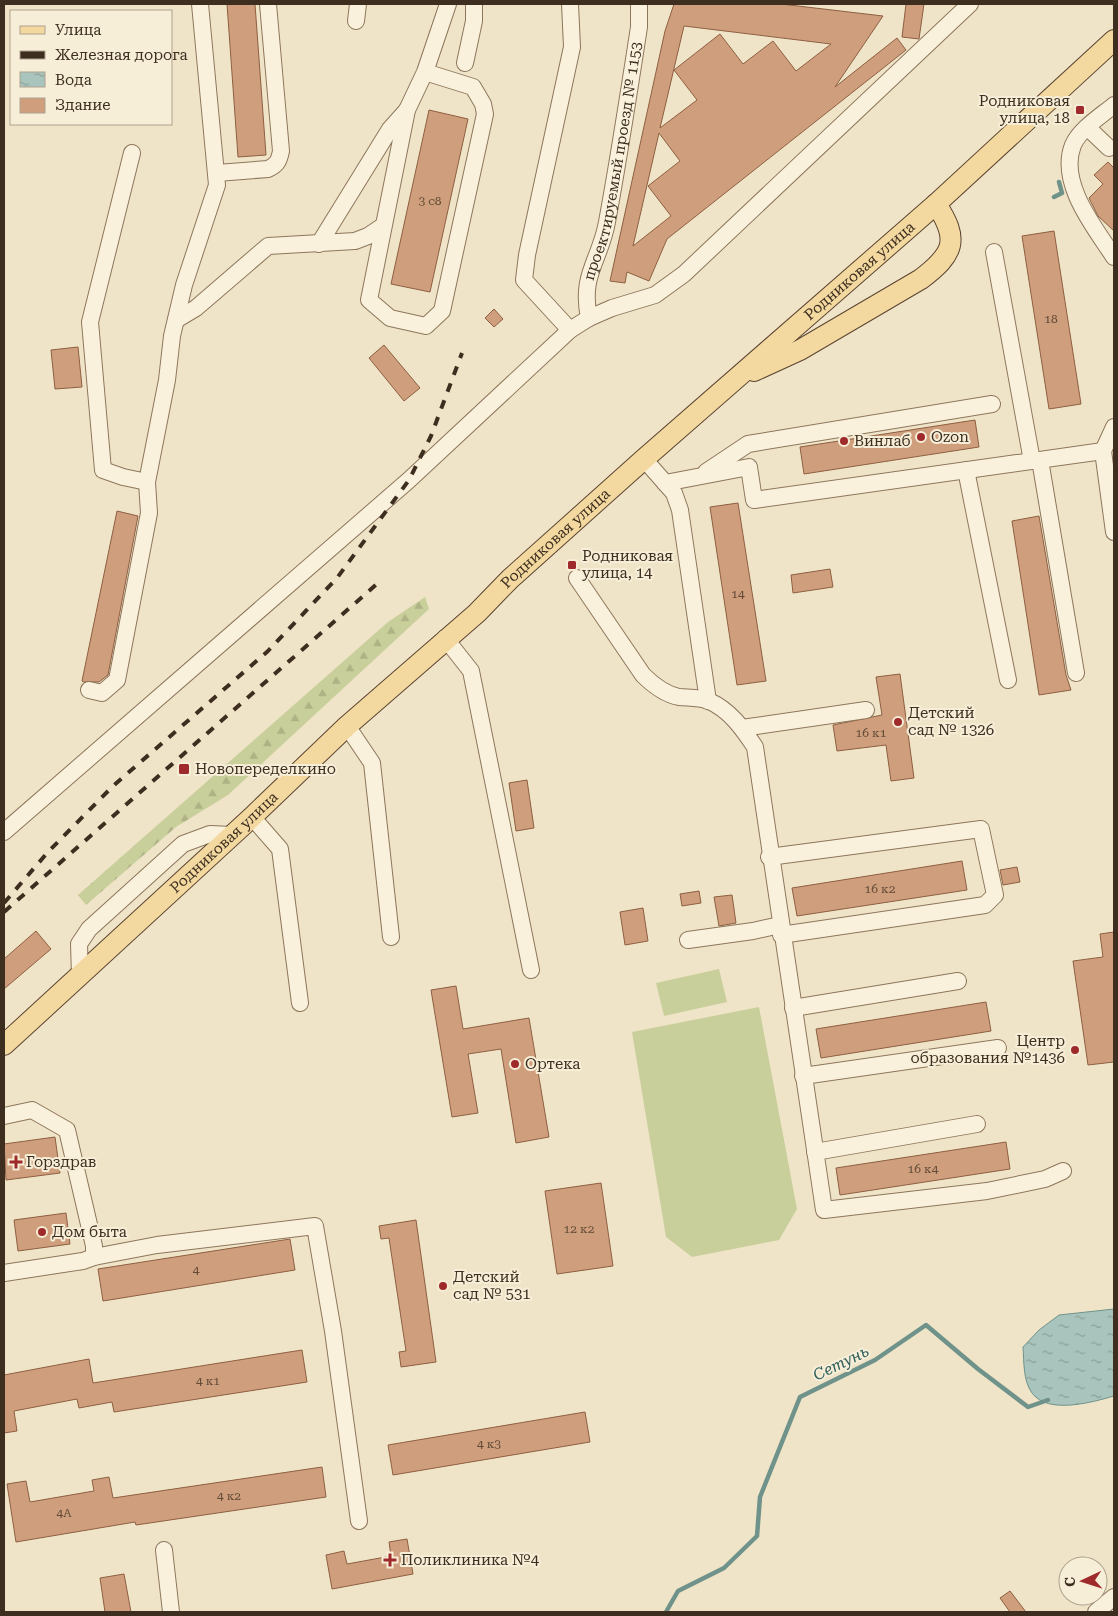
<svg xmlns="http://www.w3.org/2000/svg" width="1118" height="1616" viewBox="0 0 1118 1616" font-family="'Roboto Serif',serif">
<style>
.forest{fill:url(#forest-firs)}
.pitch{fill:#c9cf9b}
.water{fill:url(#water-ripples);stroke:#6f938a}
.lines{fill:none;stroke-linecap:round;stroke-linejoin:round}
.stream{stroke:#6f938a;stroke-width:4.5}
.building{fill:#cf9f7d;stroke:#8d5f41;fill-rule:evenodd}
.minor-casing{stroke:#8d765c;stroke-width:18}
.major-casing{stroke:#5b4430;stroke-width:22}
.minor{stroke:#faf1dc;stroke-width:16}
.major{stroke:#f3d9a0;stroke-width:20}
.rail{stroke:#3d2e20;stroke-width:4;stroke-dasharray:9 9;stroke-linecap:butt}
.poi-dot{fill:#9e2a2b;stroke:#f7eed8;stroke-width:2}
.labels{text-anchor:middle;dominant-baseline:central;stroke-width:4;stroke-linejoin:round;paint-order:stroke}
.number-label{font-size:12px;fill:#624a37}
.poi-label{font-size:15px;fill:#3d2e20;stroke:#f7eed8;text-anchor:start}
.street-label{font-size:15px;fill:#3d2e20;stroke:#f7eed8}
.water-label{font-size:16px;font-style:italic;fill:#2f5d5a;stroke:#f7eed8}
</style>
<defs>
<pattern id="forest-firs" width="22" height="20" patternUnits="userSpaceOnUse" patternTransform="scale(1.25)"><rect width="22" height="20" fill="#c9cf9b"/><path d="M5 1l3.5 6h-7zM16 11l3.5 6h-7z" fill="#aeb285"/></pattern>
<pattern id="water-ripples" width="26" height="14" patternUnits="userSpaceOnUse" patternTransform="scale(1.25)"><rect width="26" height="14" fill="#a9c4bc"/><path d="M2 4q2-2 4 0t4 0M15 11q2-2 4 0t4 0" fill="none" stroke="#8ba098"/></pattern>
</defs>
<rect width="100%" height="100%" fill="#f0e4c8"/>
<path class="forest" d="M425 597 429 609 228 795 176 827 86 905 78 895 388 622Z"/>
<path class="pitch" d="M719 969 727 1002 664 1016 656 983Z
M759 1007 797 1209 779 1240 692 1257 666 1237 632 1032Z"/>
<path class="water" d="M1114 1309V1396C1093 1402 1048 1415 1032 1393 1023 1381 1024 1361 1023 1347L1039 1330 1059 1315Z"/>
<g class="lines">
<path class="stream" d="M1054 197 1062 193 1059 182
M666 1612 678 1591 724 1568 757 1536 760 1497 800 1397 875 1360 926 1325 978 1369 1028 1407 1048 1400"/>
</g>
<path class="building" d="M227 4H255L266 155 238 157Z
M674 4H781L883 16 835 87 897 38 906 50 667 239 649 281 627 272 625 283 610 281 665 31ZM684 26 831 44 796 71 773 41 743 64 720 34 674 70 697 100 660 128ZM659 133 680 161 648 186 671 216 633 246Z
M906 4H924L919 39 902 37Z
M429 110 468 119 430 292 391 284Z
M1108 162 1114 168V231L1098 216 1089 198 1103 184 1094 175Z
M1054 231 1081 404 1049 409 1022 236Z
M494 309 503 319 494 327 485 318Z
M384 345 420 388 404 401 369 358Z
M78 347 82 387 55 389 51 350Z
M975 420 979 447 804 474 800 447Z
M738 503 766 681 737 685 710 507Z
M117 511 138 516 108 675 99 682H84L82 681Z
M1039 516 1066 675 1071 690 1039 695 1012 521Z
M830 569 833 587 793 593 791 575Z
M900 674 914 778 891 781 886 745 837 751 833 725 882 715 876 677Z
M527 780 534 828 516 831 509 783Z
M962 861 967 890 797 916 792 888Z
M1017 867 1020 882 1003 885 1000 870Z
M699 891 701 903 682 906 680 894Z
M732 895 736 923 719 926 714 897Z
M643 908 648 941 625 945 620 912Z
M36 931 51 949 4 989V959Z
M1114 932V1062L1088 1065 1073 961 1103 957 1100 934Z
M456 986 463 1029 529 1018 549 1137 516 1143 501 1049 468 1054 478 1113 452 1117 431 990Z
M986 1002 991 1031 821 1058 816 1029Z
M55 1137 60 1173 6 1180 4 1144Z
M1006 1142 1010 1169 840 1195 836 1168Z
M601 1183 613 1266 557 1274 545 1191Z
M66 1213 70 1244 18 1251 14 1220Z
M416 1220 436 1362 401 1367 399 1352 406 1351 389 1238 381 1239 379 1226Z
M290 1239 295 1270 103 1301 98 1269Z
M302 1350 307 1382 114 1412 112 1402 79 1408 77 1399 14 1411 17 1431 4 1433V1375L89 1359 93 1383Z
M585 1412 590 1442 393 1475 388 1445Z
M322 1467 326 1497 136 1525 135 1522 16 1542 7 1484 26 1481 30 1502 94 1491 92 1480 109 1477 113 1498Z
M407 1539 413 1574 332 1589 326 1555 344 1551 347 1564 391 1556 389 1542Z
M124 1574 131 1612H105L100 1578Z
M1010 1591 1026 1612H1010L1000 1598Z"/>
<g class="lines">
<g class="minor-casing">
<g id="minor">
<path d="M570 4 572 47 527 255 524 280 570 330"/>
<path d="M356 21 358 4"/>
<path d="M465 63 474 21V4"/>
<path d="M425 72 473 87 483 104 485 114 442 311 426 326 390 318 369 300 407 110 425 72 448 4"/>
<path d="M1114 105C1101 116 1080 129 1073 145 1058 183 1095 228 1114 257"/>
<path d="M1088 128 1109 148"/>
<path d="M132 153 90 322 103 470 123 477 147 482"/>
<path d="M217 173 268 169C277 165 279 161 281 151L268 4"/>
<path d="M319 244 390 129 407 110"/>
<path d="M994 252 1032 461"/>
<path id="s1" d="M589 318C580 274 600 261 607 222 619 157 629 92 639 27V4"/>
<path d="M176 320 196 308 268 246 355 241 368 236 383 226"/>
<path d="M1114 427 1103 451 1114 532"/>
<path d="M644 459 674 493 680 510 708 701"/>
<path d="M1040 460 1076 673"/>
<path d="M966 470 1008 680"/>
<path d="M706 472 748 444 992 404"/>
<path d="M665 483 749 467 754 500 1103 451"/>
<path d="M577 578 643 675C653 685 664 694 679 697 689 698 699 697 709 701 730 710 743 729 755 747L824 1210 987 1191 1045 1179 1063 1171"/>
<path d="M445 638 471 671 531 970"/>
<path d="M89 690 102 693 117 680 149 513 147 482 167 380 172 336 184 285 217 185 200 4"/>
<path d="M347 726 372 763 391 937"/>
<path d="M742 728 866 710"/>
<path d="M252 817 280 849 300 1003"/>
<path d="M4 832 409 480 570 330 589 318 612 308 655 295 684 274 970 4"/>
<path d="M769 857 981 829 995 895 985 905 781 935"/>
<path d="M688 940 753 931 780 925"/>
<path d="M80 976 79 944 89 929 183 844 210 834 232 835"/>
<path d="M793 1008 958 981"/>
<path d="M803 1076 998 1048"/>
<path d="M4 1116 32 1110 67 1130 94 1246V1257"/>
<path d="M815 1152 977 1124"/>
<path d="M4 1273 83 1261 94 1257 157 1245 315 1226 333 1331 359 1521"/>
<path d="M164 1550 171 1612"/>
<path d="M1096 1612 1114 1597"/>
</g>
</g>
<g class="major-casing">
<g id="major">
<path d="M754 371 800 350 921 279C954 254 960 240 936 204"/>
<path id="s2" d="M4 1045 252 817 347 726 477 613 510 579 644 459 936 204 1114 40"/>
</g>
</g>
<use href="#minor" class="minor"/>
<use href="#major" class="major"/>
<path class="rail" d="M4 903 48 852 113 786 268 651 337 578 409 480 431 436 462 353
M4 912 378 583"/>
</g>
<g class="poi-dot">
<rect x="1075" y="105" width="10" height="10" rx="2.5"/>
<circle cx="921" cy="437" r="5"/>
<circle cx="844" cy="441" r="5"/>
<rect x="567" y="560" width="10" height="10" rx="2.5"/>
<circle cx="898" cy="722" r="5"/>
<rect x="178" y="763" width="12" height="12" rx="2.5"/>
<circle cx="1075" cy="1050" r="5"/>
<circle cx="515" cy="1064" r="5"/>
<path d="M13.5 1154.5h5v5h5v5h-5v5h-5v-5h-5v-5h5z"/>
<circle cx="42" cy="1232" r="5"/>
<circle cx="443" cy="1286" r="5"/>
<path d="M387.5 1552.5h5v5h5v5h-5v5h-5v-5h-5v-5h5z"/>
</g>
<g class="labels">
<g class="number-label">
<text x="430" y="201">3 c8</text>
<text x="1051" y="319">18</text>
<text x="738" y="594">14</text>
<text x="871" y="733">16 к1</text>
<text x="880" y="889">16 к2</text>
<text x="923" y="1169">16 к4</text>
<text x="579" y="1229">12 к2</text>
<text x="196" y="1270">4</text>
<text x="208" y="1381">4 к1</text>
<text x="489" y="1444">4 к3</text>
<text x="229" y="1496">4 к2</text>
<text x="64" y="1513">4А</text>
</g>
<g class="poi-label">
<text x="1070" y="101" text-anchor="end">Родниковая<tspan x="1070" dy="17">улица, 18</tspan></text>
<text x="931" y="437">Ozon</text>
<text x="854" y="441">Винлаб</text>
<text x="582" y="556">Родниковая<tspan x="582" dy="17">улица, 14</tspan></text>
<text x="908" y="713">Детский<tspan x="908" dy="17">сад № 1326</tspan></text>
<text x="195" y="769">Новопеределкино</text>
<text x="1065" y="1041" text-anchor="end">Центр<tspan x="1065" dy="17">образования №1436</tspan></text>
<text x="525" y="1064">Ортека</text>
<text x="26" y="1162">Горздрав</text>
<text x="52" y="1232">Дом быта</text>
<text x="453" y="1277">Детский<tspan x="453" dy="17">сад № 531</tspan></text>
<text x="401" y="1560">Поликлиника №4</text>
</g>
<g class="street-label">
<text stroke="none"><textPath href="#s1" startOffset="160">проектируемый проезд № 1153</textPath></text>
<text stroke="none"><textPath href="#s2" startOffset="1154">Родниковая улица</textPath></text>
<text stroke="none"><textPath href="#s2" startOffset="749">Родниковая улица</textPath></text>
<text stroke="none"><textPath href="#s2" startOffset="299">Родниковая улица</textPath></text>
</g>
<g class="water-label">
<text transform="translate(841 1363) rotate(-26)">Сетунь</text>
</g>
</g>
<rect width="1118" height="1616" fill="none" stroke="#3d2e20" stroke-width="10"/>
<rect x="10" y="10" width="162" height="115" fill="#f7eed8" stroke="#ada18e"/>
<rect x="20" y="26" width="25" height="8" fill="#f3d9a0" stroke="#ada18e"/>
<text x="55" y="35" font-size="15" fill="#3d2e20">Улица</text>
<rect x="20" y="51" width="25" height="8" fill="#3d2e20" stroke="#ada18e"/>
<text x="55" y="60" font-size="15" fill="#3d2e20">Железная дорога</text>
<rect x="20" y="72" width="25" height="15" fill="url(#water-ripples)" stroke="#ada18e"/>
<text x="55" y="85" font-size="15" fill="#3d2e20">Вода</text>
<rect x="20" y="98" width="25" height="15" fill="#cf9f7d" stroke="#ada18e"/>
<text x="55" y="110" font-size="15" fill="#3d2e20">Здание</text>
<g transform="translate(1083 1581) rotate(266)"><circle r="24" fill="#f7eed8" stroke="#ada18e"/>
<path d="M0-4L9 19L0 12L-9 19Z" fill="#9e2a2b"/>
<text y="-8" font-size="14" font-weight="bold" text-anchor="middle" fill="#3d2e20">С</text>
</g>
</svg>
